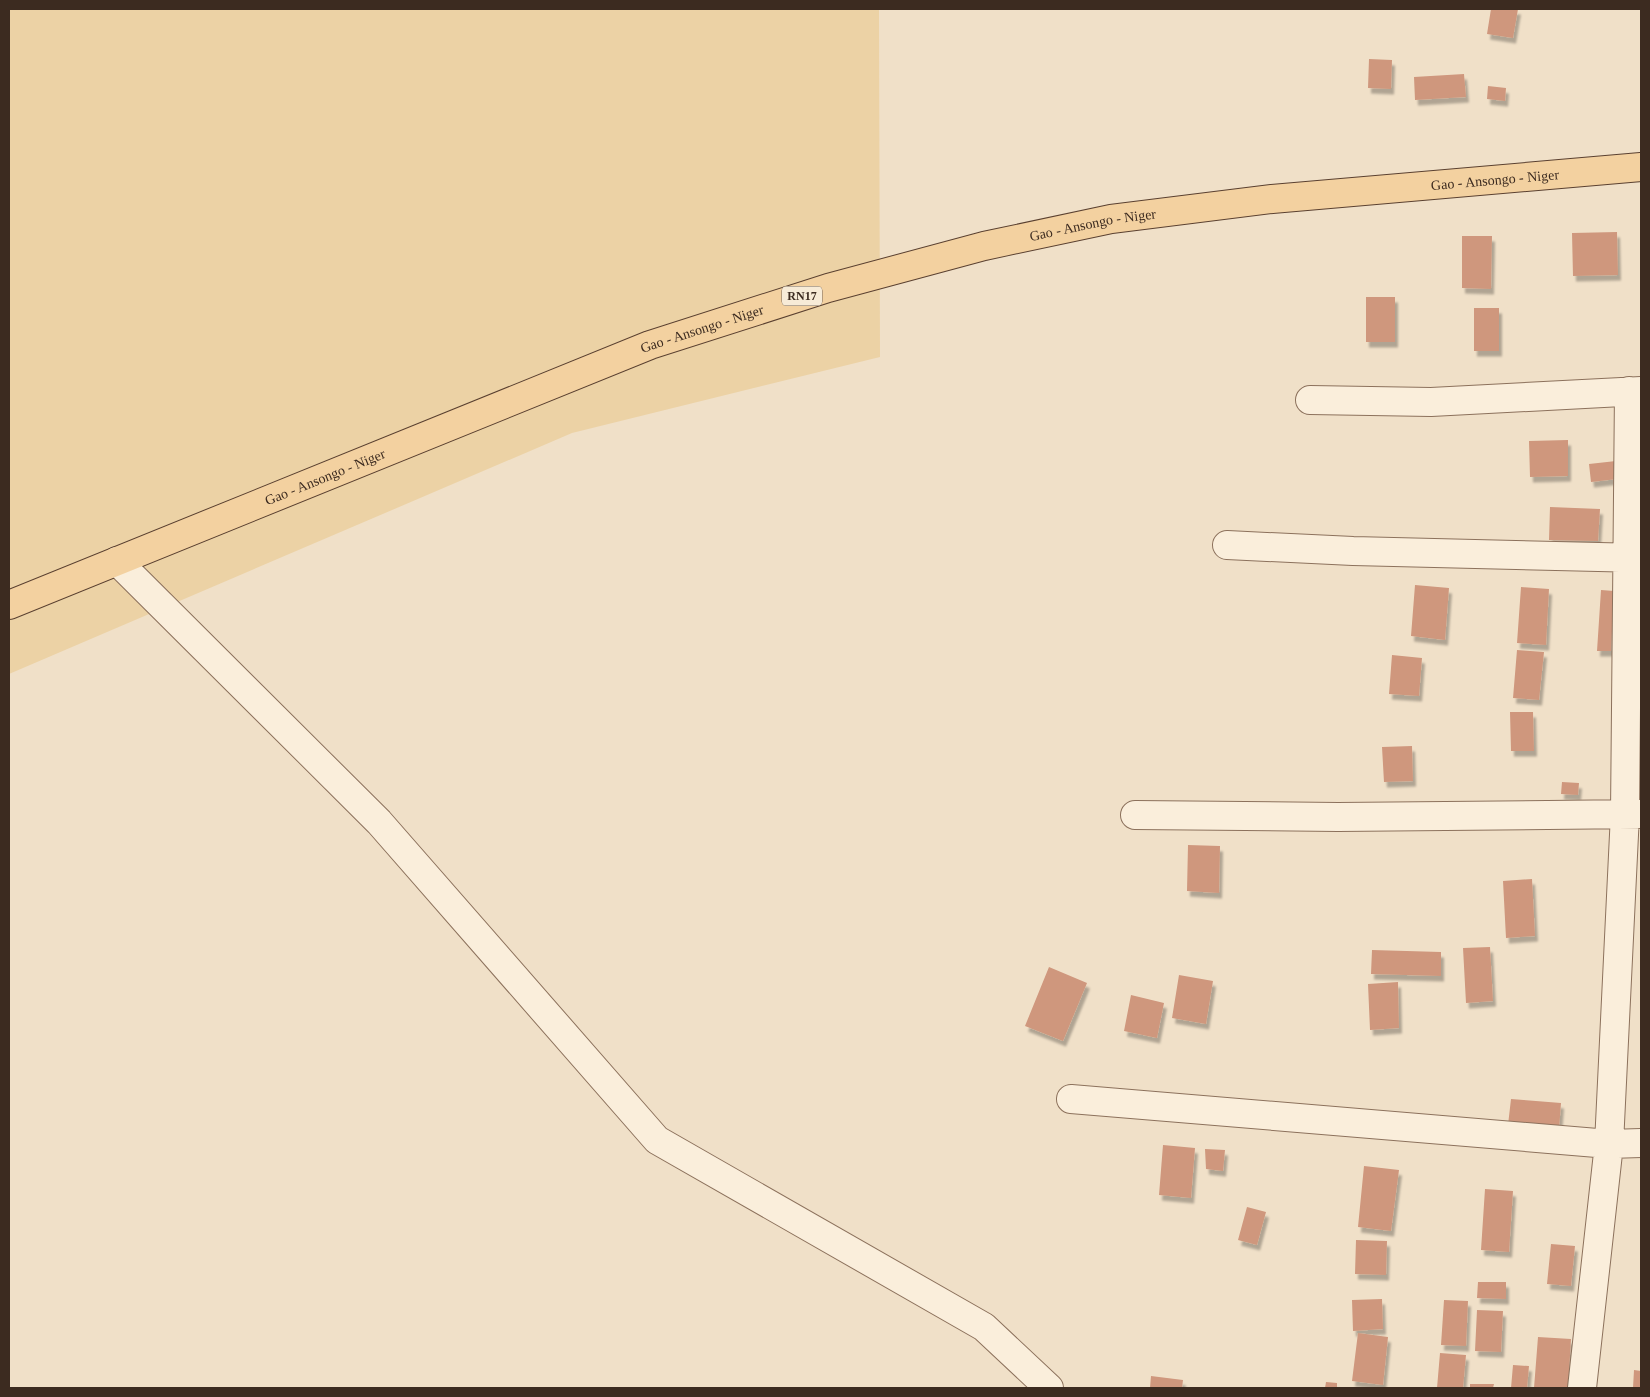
<svg xmlns="http://www.w3.org/2000/svg" width="1650" height="1397" viewBox="0 0 1650 1397" font-family="'Times New Roman',serif">
<style>
.sand{fill:#ecd2a5}
.building{fill:#cf977d;filter:url(#shadow)}
.lines{fill:none;stroke-linecap:round;stroke-linejoin:round}
.minor-casing{stroke:#8c715c;stroke-width:30}
.major-casing{stroke:#5a4030;stroke-width:30}
.minor{stroke:#faeedb;stroke-width:28}
.major{stroke:#f3d1a0;stroke-width:28}
.labels{text-anchor:middle;dominant-baseline:central;stroke-width:4.5;stroke-linejoin:round;paint-order:stroke}
.shield{fill:#f7ebd7;stroke:#746557;stroke-width:1}
.shield-label{font-size:12px;font-weight:bold;fill:#3c2b20}
.street-label{font-size:14px;fill:#3c2b20;stroke:#f7ebd7}
</style>
<defs>
<filter id="shadow"><feDropShadow dx="3" dy="5.5" stdDeviation="1" flood-color="#0004"/></filter>
</defs>
<rect width="100%" height="100%" fill="#f0e0c8"/>
<path class="sand" d="M9 9H879L880 357 572 433 9 674Z"/>
<path class="building" d="M1491 9H1518L1513 38 1487 34Z
M1369 59 1392 60 1391 89 1368 88Z
M1464 74 1466 97 1415 100 1414 77Z
M1488 86 1506 88 1505 101 1487 99Z
M1617 232 1618 275 1573 276 1572 233Z
M1462 236H1492L1491 289 1462 288Z
M1366 297H1395V342H1366Z
M1474 308H1499V351H1474Z
M1568 440V476L1530 477 1529 441Z
M1616 461 1617 479 1591 482 1589 464Z
M1550 507 1600 509 1598 541 1549 540Z
M1415 585 1449 588 1445 640 1411 636Z
M1521 587 1549 589 1546 645 1517 643Z
M1601 590 1614 591 1611 651H1597Z
M1517 650 1544 652 1539 700 1513 698Z
M1392 655 1422 658 1419 696 1389 694Z
M1510 712H1533L1534 751H1511Z
M1412 746 1413 781 1384 782 1382 747Z
M1562 782 1579 783 1578 795 1561 794Z
M1188 845 1220 846 1219 893 1187 891Z
M1532 879 1535 936 1506 938 1503 881Z
M1490 947 1493 1001 1466 1003 1463 948Z
M1372 950 1441 952V976L1371 974Z
M1049 967 1087 983 1063 1041 1025 1026Z
M1179 975 1213 981 1206 1024 1172 1018Z
M1398 982 1399 1028 1370 1030 1368 984Z
M1131 995 1164 1003 1157 1038 1124 1031Z
M1511 1099 1561 1103 1559 1129 1508 1125Z
M1163 1145 1195 1148 1191 1198 1159 1195Z
M1205 1149 1225 1150 1223 1171 1206 1169Z
M1364 1166 1399 1170 1391 1231 1358 1227Z
M1485 1189 1513 1191 1509 1252 1481 1250Z
M1247 1207 1266 1212 1257 1245 1238 1240Z
M1356 1240 1387 1241 1386 1275 1355 1274Z
M1551 1244 1575 1246 1571 1286 1547 1284Z
M1478 1282H1506V1299L1477 1298Z
M1382 1299 1383 1329 1353 1331 1352 1300Z
M1444 1300 1468 1301 1466 1346 1441 1345Z
M1477 1310 1503 1311 1501 1352 1475 1351Z
M1358 1333 1388 1337 1383 1385 1352 1381Z
M1538 1337 1571 1339 1568 1388H1534Z
M1440 1353 1466 1355 1463 1388H1437Z
M1513 1365 1529 1366 1527 1388H1511Z
M1634 1370 1641 1371V1388H1633Z
M1151 1376 1183 1380 1182 1388H1150Z
M1326 1382 1337 1383V1388H1325Z
M1470 1384H1494L1493 1388H1470Z"/>
<g class="lines">
<g class="minor-casing">
<path id="minor" d="M1310 400 1431 402 1641 391
M1227 545 1353 551 1641 558
M117 561 379 822 657 1140 984 1327 1049 1388
M1135 815 1338 817 1641 814
M1071 1099 1609 1144 1641 1143
M1582 1388 1609 1144 1625 814 1629 391"/>
</g>
<g class="major-casing">
<g id="major">
<path id="s1" d="M9 605 650 345 828 288 984 246 1111 219 1272 199 1641 167"/>
</g>
</g>
<use href="#minor" class="minor"/>
<use href="#major" class="major"/>
</g>
<g class="labels">
<rect class="shield" x="782" y="286.5" width="40" height="19" rx="4"/>
<g class="shield-label">
<text x="802" y="296">RN17</text>
</g>
<g class="street-label">
<text stroke="none"><textPath href="#s1" startOffset="1556">Gao - Ansongo - Niger</textPath></text>
<text stroke="none"><textPath href="#s1" startOffset="1151">Gao - Ansongo - Niger</textPath></text>
<text stroke="none"><textPath href="#s1" startOffset="746">Gao - Ansongo - Niger</textPath></text>
<text stroke="none"><textPath href="#s1" startOffset="341">Gao - Ansongo - Niger</textPath></text>
</g>
</g>
<rect width="1650" height="1397" fill="none" stroke="#3c2b20" stroke-width="20"/>
</svg>
